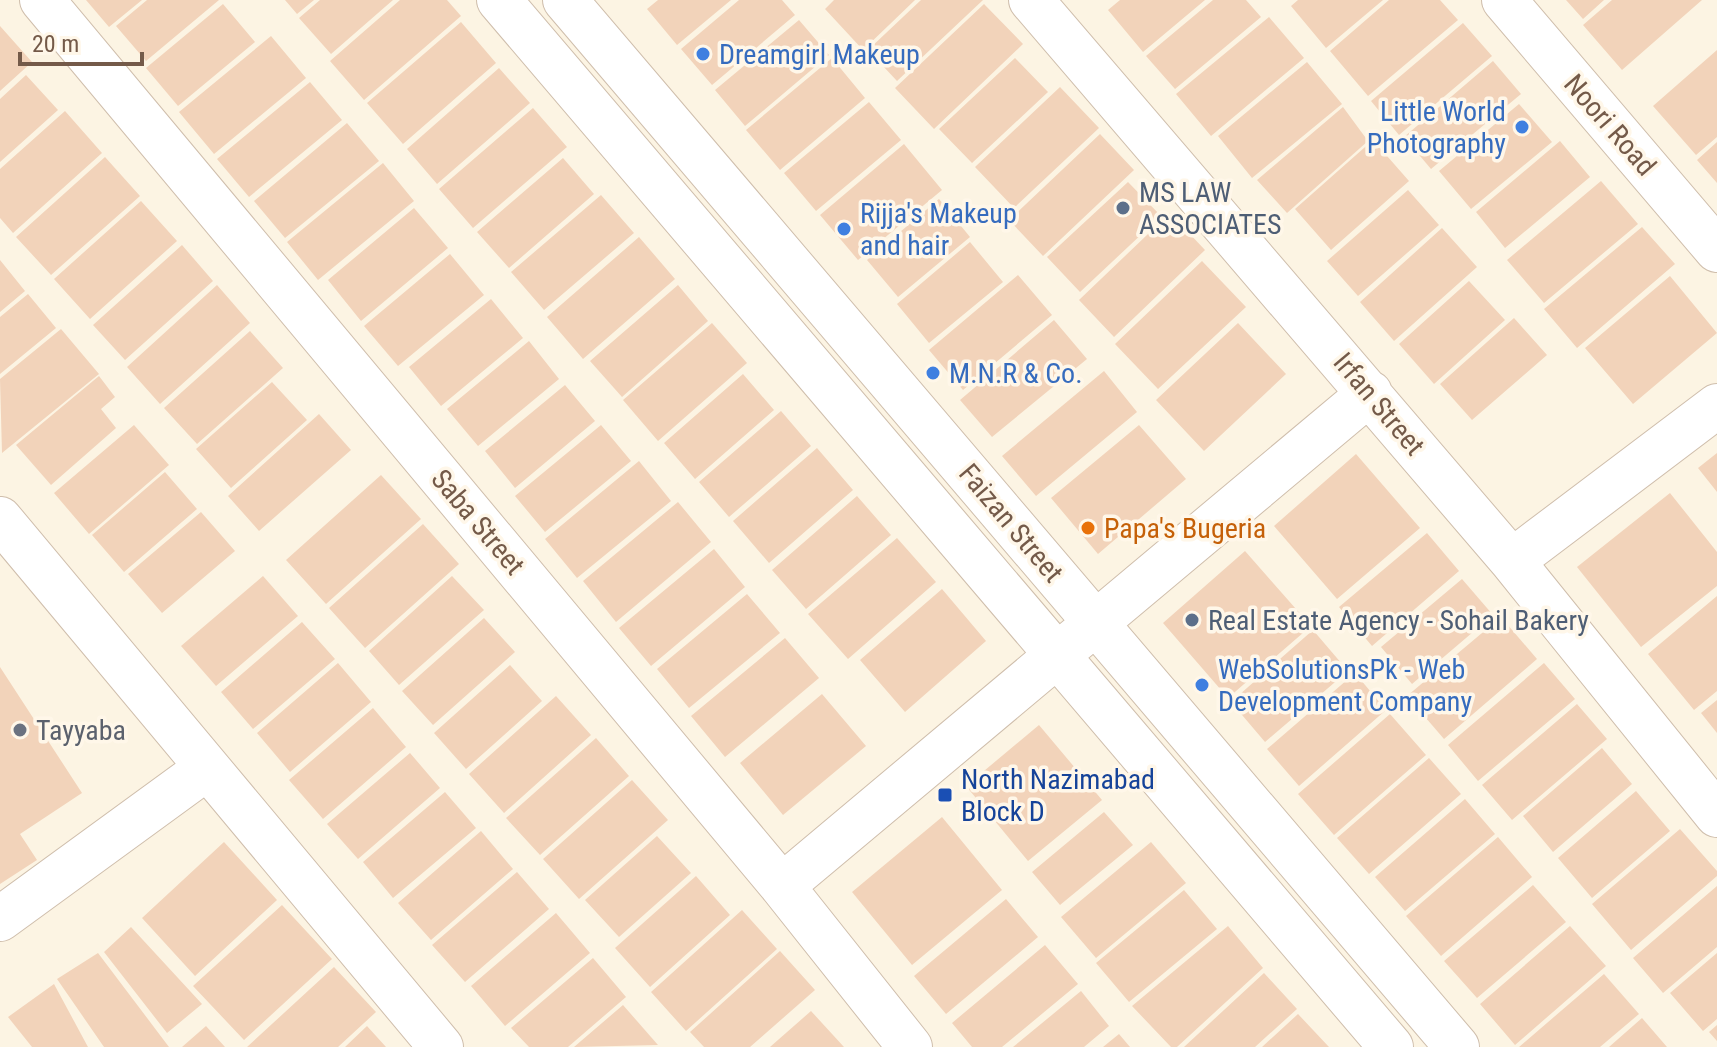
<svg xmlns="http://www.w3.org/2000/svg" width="1717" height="1047" viewBox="0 0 1717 1047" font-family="'Roboto Condensed',sans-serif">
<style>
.building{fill:#f2d3ba}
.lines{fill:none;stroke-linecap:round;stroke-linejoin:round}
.minor-casing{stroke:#cfbeac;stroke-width:46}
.minor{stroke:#fff;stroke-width:44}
.shop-dot{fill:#3f7fe0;stroke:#fff7e9;stroke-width:3}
.service-dot{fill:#5c6f8a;stroke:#fff7e9;stroke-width:3}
.food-dot{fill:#e8710a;stroke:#fff7e9;stroke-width:3}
.worship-dot{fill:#6b7280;stroke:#fff7e9;stroke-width:3}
.transit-dot{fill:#1a4fb4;stroke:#fff7e9;stroke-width:3}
.labels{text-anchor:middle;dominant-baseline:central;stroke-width:7;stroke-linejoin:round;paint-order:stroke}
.shop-label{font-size:28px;fill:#366cbe;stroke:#fff7e9;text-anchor:start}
.street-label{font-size:28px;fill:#745a49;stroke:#fff7e9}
.service-label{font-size:28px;fill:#4e5e75;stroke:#fff7e9;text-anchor:start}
.food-label{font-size:28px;fill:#c56008;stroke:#fff7e9;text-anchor:start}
.worship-label{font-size:28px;fill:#5b616d;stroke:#fff7e9;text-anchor:start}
.transit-label{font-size:28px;fill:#164399;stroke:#fff7e9;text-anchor:start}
</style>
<rect width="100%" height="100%" fill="#fcf4e3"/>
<path class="building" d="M86 0H142L109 27Z
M147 0H219L146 61 116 26Z
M285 0H314L297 14Z
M320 0H393L331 54 299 18Z
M400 0H447L461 16 364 100 330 61Z
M658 0H731L677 45 647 9Z
M739 0H782L795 15 712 85 681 49Z
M834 0H915L863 50 825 9Z
M921 0H983L897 81 868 50Z
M1120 0H1205L1143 52 1108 10Z
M1213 0H1246L1261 17 1175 89 1146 56Z
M1298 0H1383L1326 48 1291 6Z
M1389 0H1440L1458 20 1368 96 1330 51Z
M1566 0H1604L1583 19Z
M1612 0H1702L1622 70 1583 25Z
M223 4 255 42 178 106 146 68Z
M984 4 1023 44 934 129 895 88Z
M1269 17 1304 58 1211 136 1176 94Z
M799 20 829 55 745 126 715 90Z
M461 22 496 63 403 144 367 103Z
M1463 23 1492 56 1399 135 1371 101Z
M0 26 32 62 0 91Z
M271 36 306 78 214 154 179 112Z
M1717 50V137L1696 155 1653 106Z
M832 58 865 98 780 170 746 130Z
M1015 58 1048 92 972 163 939 129Z
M1493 61 1521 94 1431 169 1404 137Z
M1307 62 1342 104 1252 178 1218 136Z
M499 68 530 103 437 184 407 149Z
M26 75 58 110 0 162V99Z
M310 82 342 120 249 197 217 159Z
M1060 87 1099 128 1014 208 975 167Z
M869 102 901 140 816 211 784 173Z
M1519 104 1552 142 1471 209 1439 171Z
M1343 107 1368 141 1287 213 1257 180Z
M533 108 567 147 473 228 439 189Z
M65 111 102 153 13 233 0 218V169Z
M347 123 379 161 285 238 254 201Z
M1100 134 1134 170 1043 256 1009 220Z
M1373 140 1409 181 1331 250 1295 209Z
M1560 141 1590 177 1505 248 1476 212Z
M1717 142V183L1697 160Z
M904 144 942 190 858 260 820 215Z
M105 157 140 196 51 275 16 237Z
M563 158 594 194 509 268 477 232Z
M383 163 414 201 318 280 287 242Z
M1601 181 1638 224 1544 303 1507 260Z
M1128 182 1161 216 1080 292 1047 257Z
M1408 190 1439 225 1358 296 1327 261Z
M601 195 634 233 544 310 511 272Z
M939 199 970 237 898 297 867 260Z
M141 201 177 241 90 319 54 279Z
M414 208 448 248 361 321 328 280Z
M1170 213 1205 250 1114 337 1079 300Z
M1642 227 1675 264 1577 348 1544 309Z
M1442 228 1477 267 1394 341 1360 302Z
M639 237 675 279 583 359 547 317Z
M970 242 1003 282 929 343 897 304Z
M182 245 213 281 125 360 93 325Z
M450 254 484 295 398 366 364 326Z
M0 260 25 291 0 312Z
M1202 261 1246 307 1158 389 1115 344Z
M1018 275 1052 315 963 390 929 350Z
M1670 276 1717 333 1633 404 1585 348Z
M1469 281 1505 320 1434 384 1399 344Z
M217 285 250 323 160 404 127 367Z
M678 285 708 321 622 397 590 361Z
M28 294 56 328 0 374V317Z
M491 299 523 338 441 406 409 367Z
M1514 318 1547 355 1472 420 1440 384Z
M1054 320 1087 359 992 437 960 400Z
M712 323 747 363 658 441 623 400Z
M1238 323 1286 374 1204 451 1156 400Z
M61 329 99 374 2 453 0 379Z
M250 331 283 368 197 444 164 408Z
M529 341 559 379 478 446 447 409Z
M1104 371 1137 412 1036 496 1002 456Z
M743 374 774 410 695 479 664 443Z
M99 376 115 397 101 409 116 428 51 485 16 445Z
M272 382 307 420 231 488 196 449Z
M565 385 595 421 515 488 485 451Z
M781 411 811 446 729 517 699 482Z
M319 414 351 450 259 531 228 496Z
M134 425 169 465 89 534 54 493Z
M601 425 631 461 545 532 515 496Z
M1139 425 1186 479 1098 554 1051 498Z
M817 448 853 490 769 563 733 521Z
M1717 453V492L1698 468Z
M1356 454 1420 528 1337 599 1274 526Z
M639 461 671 501 577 578 545 539Z
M165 472 197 509 124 572 92 535Z
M381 475 421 519 326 604 286 560Z
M1670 493 1717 552V586L1641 647 1577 567Z
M857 496 891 535 806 609 772 570Z
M678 502 711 542 616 622 583 581Z
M201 512 235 551 162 613 128 574Z
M423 524 459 564 365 648 329 608Z
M1427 533 1459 571 1372 646 1339 607Z
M897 538 936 582 848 659 808 614Z
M714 549 745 587 651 666 619 628Z
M1245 551 1311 626 1228 698 1163 623Z
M263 576 298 616 216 686 181 646Z
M452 576 484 610 399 685 369 651Z
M1462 579 1493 615 1412 684 1381 647Z
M942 589 986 641 905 712 860 660Z
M747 594 780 633 689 708 657 669Z
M1717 596V691L1694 710 1648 654Z
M1501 617 1537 659 1444 739 1407 696Z
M484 618 515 652 433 725 402 691Z
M302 622 335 659 253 729 221 692Z
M1313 630 1348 671 1265 742 1231 702Z
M785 638 819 678 725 757 691 716Z
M338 663 371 702 290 772 257 733Z
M1544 663 1575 699 1478 781 1448 745Z
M510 665 542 701 466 769 434 733Z
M0 667 82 793 20 834 37 860 0 884Z
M1355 673 1386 710 1299 786 1267 749Z
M822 694 866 746 783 815 740 763Z
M556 696 591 735 504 813 469 774Z
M1717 700V733L1701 713Z
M1577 704 1607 739 1512 820 1482 785Z
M373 708 406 747 323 819 289 780Z
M1390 714 1426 755 1334 835 1298 794Z
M1039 725 1102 800 1028 861 966 786Z
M596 738 629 776 540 855 506 818Z
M1602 748 1632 784 1553 852 1523 816Z
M410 753 440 788 358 859 327 824Z
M1429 758 1461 794 1369 874 1337 838Z
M632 780 668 820 579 899 543 859Z
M1636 791 1670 831 1592 898 1558 858Z
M445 792 476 828 393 898 363 862Z
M1465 799 1495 834 1405 911 1375 877Z
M1104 812 1133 845 1060 905 1032 872Z
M942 817 1002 890 912 965 852 892Z
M1680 829 1717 871V876L1631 950 1592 904Z
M481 831 513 869 431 940 398 903Z
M657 836 691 873 619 937 585 900Z
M1498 837 1532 877 1441 956 1406 916Z
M224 842 277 900 195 976 142 918Z
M1151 842 1186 883 1096 958 1061 917Z
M517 872 549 909 465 982 432 945Z
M696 876 730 915 650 987 615 948Z
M1533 885 1566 922 1477 998 1444 961Z
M1717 886V947L1663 993 1633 958Z
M1184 890 1217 929 1129 1002 1096 963Z
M1006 899 1038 937 946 1014 914 976Z
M282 905 332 959 244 1040 193 986Z
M742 910 777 949 686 1031 651 992Z
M556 913 590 953 505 1026 471 986Z
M1228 926 1263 968 1177 1047H1171L1132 1006Z
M1570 926 1606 966 1515 1045 1480 1004Z
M131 927 202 1004 167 1033 104 952Z
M1045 945 1078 984 1002 1047H972L952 1023Z
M780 951 815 990 750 1047H704L690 1032Z
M98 953 169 1047H104L57 979Z
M1717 953V1019L1703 1031 1670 993Z
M593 958 626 997 568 1047H529L511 1028Z
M334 967 376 1012 338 1047H247Z
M1264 973 1297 1009 1255 1047H1184Z
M1604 974 1639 1014 1600 1047H1519Z
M54 984 88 1047H32L8 1017Z
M1081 991 1109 1026 1084 1047H1013Z
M623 1005 658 1045 574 1047Z
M811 1011 844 1047H770Z
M1298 1014 1329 1047H1262Z
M1642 1018 1667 1047H1609Z
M1717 1025V1041L1709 1032Z
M206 1026 225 1047H182Z
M367 1026 386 1047H345Z
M1119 1034 1130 1047H1103Z"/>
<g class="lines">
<g class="minor-casing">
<path id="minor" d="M42 0 782 886 910 1047
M499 0C798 348 1092 699 1391 1047
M565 0 1457 1047
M1031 0 1512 561 1717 815
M1504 0 1717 250
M0 519 441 1047
M1512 561 1717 406
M782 886 1370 393
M0 919 207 768"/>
</g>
<use href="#minor" class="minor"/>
</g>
<g class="shop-dot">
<circle cx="703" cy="54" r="8"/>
<circle cx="1522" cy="127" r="8"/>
<circle cx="844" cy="229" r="8"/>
<circle cx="933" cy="373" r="8"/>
<circle cx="1202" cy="685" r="8"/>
</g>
<g class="service-dot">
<circle cx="1123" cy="208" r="8"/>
<circle cx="1192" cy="620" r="8"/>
</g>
<circle class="food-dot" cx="1088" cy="528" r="8"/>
<circle class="worship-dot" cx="20" cy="730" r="8"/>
<rect class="transit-dot" x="937" y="787" width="16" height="16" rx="4"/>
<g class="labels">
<g class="shop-label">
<text x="719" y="54">Dreamgirl Makeup</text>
<text x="1506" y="111" text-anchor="end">Little World<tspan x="1506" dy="32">Photography</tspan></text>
<text x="860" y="213">Rijja's Makeup<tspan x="860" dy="32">and hair</tspan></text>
<text x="949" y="373">M.N.R &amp; Co.</text>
<text x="1218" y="669">WebSolutionsPk - Web<tspan x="1218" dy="32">Development Company</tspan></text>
</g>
<g class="street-label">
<text transform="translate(1610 125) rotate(49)">Noori Road</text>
<text transform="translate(1379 404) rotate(50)">Irfan Street</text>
<text transform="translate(478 522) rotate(50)">Saba Street</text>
<text transform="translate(1011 523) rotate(50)">Faizan Street</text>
</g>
<g class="service-label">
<text x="1139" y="192">MS LAW<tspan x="1139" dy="32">ASSOCIATES</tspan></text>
<text x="1208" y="620">Real Estate Agency - Sohail Bakery</text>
</g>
<g class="food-label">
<text x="1104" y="528">Papa's Bugeria</text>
</g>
<g class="worship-label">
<text x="36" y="730">Tayyaba</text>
</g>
<g class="transit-label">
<text x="961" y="779">North Nazimabad<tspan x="961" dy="32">Block D</tspan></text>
</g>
</g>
<path d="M20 52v12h122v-12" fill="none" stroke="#745a49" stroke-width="4"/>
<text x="32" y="52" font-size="24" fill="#745a49" stroke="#fff7e9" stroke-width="6" paint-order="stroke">20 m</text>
</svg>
